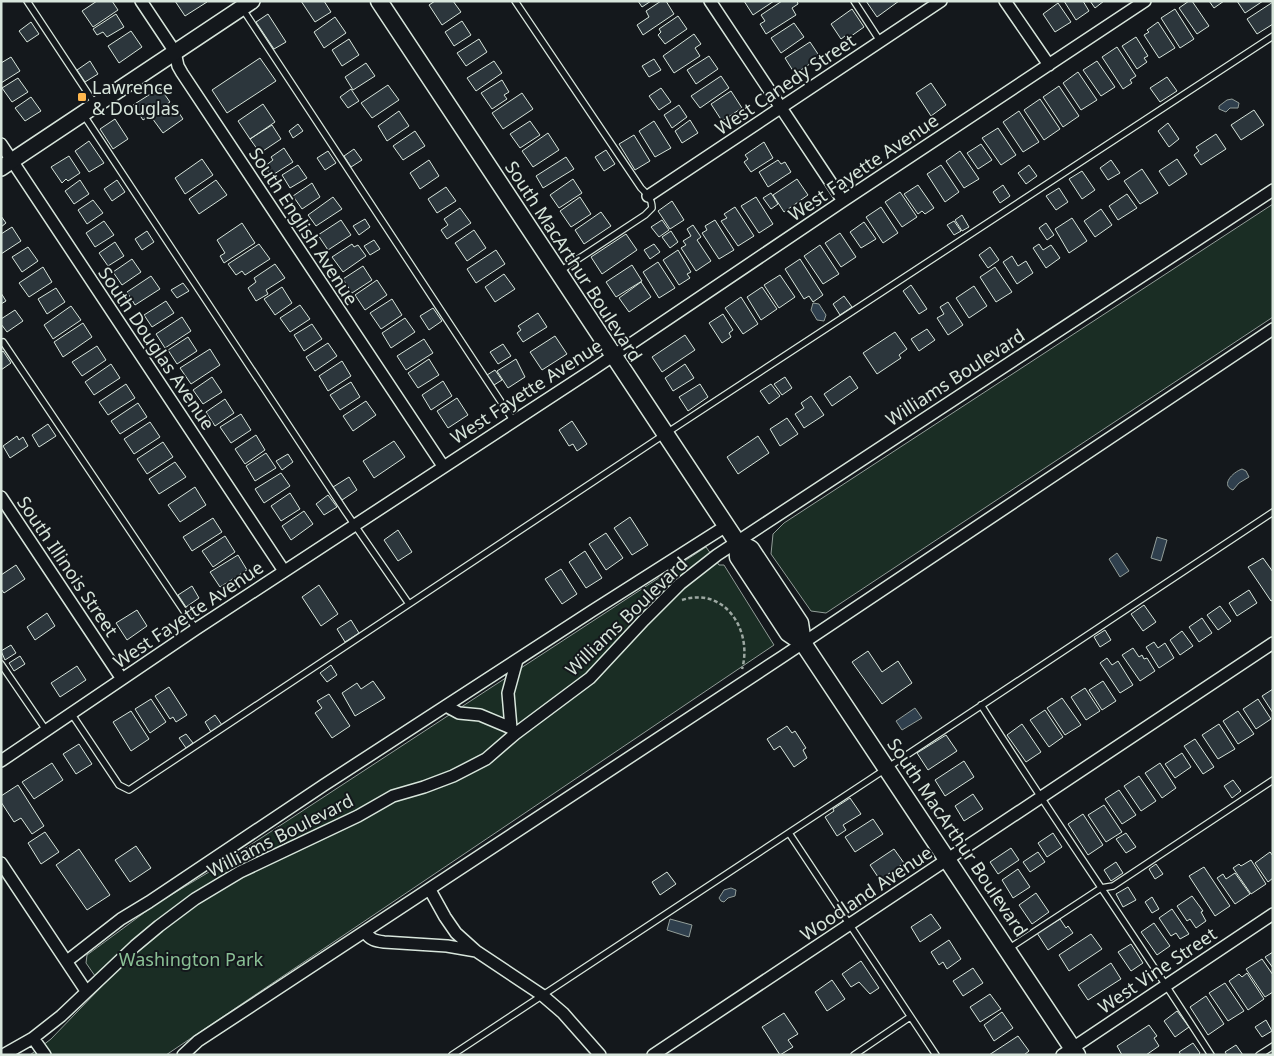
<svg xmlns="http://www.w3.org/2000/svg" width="1274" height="1056" viewBox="0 0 1274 1056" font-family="'Noto Sans',sans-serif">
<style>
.green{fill:#1a2d24;stroke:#939e99}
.water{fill:#2f3f4d;stroke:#939e99}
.building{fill:#2c363c;stroke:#d8e6dc}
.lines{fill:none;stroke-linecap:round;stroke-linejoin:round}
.service-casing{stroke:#d8e6dc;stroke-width:8}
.minor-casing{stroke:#d8e6dc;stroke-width:14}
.tertiary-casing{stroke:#d8e6dc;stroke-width:18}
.secondary-casing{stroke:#d8e6dc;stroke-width:19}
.path{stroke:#9da8a2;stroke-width:2.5;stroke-dasharray:4 2.5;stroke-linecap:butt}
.service{stroke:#14181c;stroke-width:5.5}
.minor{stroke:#14181c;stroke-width:11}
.tertiary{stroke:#14181c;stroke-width:15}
.secondary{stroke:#14181c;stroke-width:16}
.poi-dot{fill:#ffb74d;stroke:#14181c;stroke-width:2}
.labels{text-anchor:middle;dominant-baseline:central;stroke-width:4;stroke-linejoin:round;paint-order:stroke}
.street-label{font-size:18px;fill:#d8e6dc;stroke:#14181c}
.poi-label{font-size:18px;fill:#d8e6dc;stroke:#14181c;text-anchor:start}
.park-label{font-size:18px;fill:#8ac095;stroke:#14181c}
</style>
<rect width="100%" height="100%" fill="#14181c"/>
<path class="green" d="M1273 204V317L826 613 811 611 771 554 773 534 784 523Z
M706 547 719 565H724L774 645 166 1055H30L51 1039 102 986 86 963 87 955 156 904 209 872Z"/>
<path class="water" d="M1232 99 1239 103 1238 108H1230L1226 112 1219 109V106L1227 100Z
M813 303 819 304 826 315 824 321 817 320 811 310Z
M1242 469 1246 471 1249 477 1239 483 1233 490C1220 485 1233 472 1242 469Z
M1157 537 1167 540 1161 561 1151 558Z
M1117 553 1129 571 1120 577 1109 559Z
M915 708 922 718 902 730 896 721Z
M731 888 736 890 735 896 728 898 724 902 721 901 719 898 724 890Z
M670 919 692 925 689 937 667 930Z"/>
<path class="building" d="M97 1H112L118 10 93 27 82 11Z
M175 1H206L207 2 185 16Z
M301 1H324L331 12 315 22Z
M435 1H453L461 12 442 25 429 5Z
M638 1H651L642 7Z
M661 1H666L674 14 643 35 637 25 649 17 646 11Z
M744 1H774L753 15Z
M782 1H797L798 4 792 8 796 15 766 34 760 24 765 21 761 15Z
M866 1H899L877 17Z
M1064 1H1083L1089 11 1076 20Z
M1090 1H1104L1095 8Z
M1189 1H1192L1209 26 1197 34 1179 8Z
M1209 1H1224L1214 8Z
M1237 1H1263L1245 13Z
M1273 2V24L1257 34 1247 19Z
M1058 3 1071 22 1055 32 1043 14Z
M852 9 864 27 847 39 845 36 841 39 831 24Z
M1175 9 1194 39 1180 48 1161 18Z
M116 14 124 27 107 37 103 32 97 35 93 29Z
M268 14 286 42 274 49 256 22Z
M678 16 687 29 665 44 658 35 661 32 659 29Z
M335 17 346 33 324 48 314 32Z
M462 21 471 35 454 46 445 32Z
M31 22 39 34 27 42 19 31Z
M1158 22 1175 48 1159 58 1144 35 1149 32 1147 30Z
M794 23 804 37 781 53 771 38Z
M131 31 142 47 119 63 108 46Z
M694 34 701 44 695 48 700 56 674 73 663 56Z
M1136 37 1148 56 1144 58 1147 62 1137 69 1122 46Z
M349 39 359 55 342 66 332 50Z
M479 39 487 52 466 66 457 53Z
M810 42 820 57 795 74 785 58Z
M1117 47 1136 76 1130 80 1132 83 1123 89 1102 57Z
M709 56 718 69 696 84 687 70Z
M11 57 20 71 1 83V63Z
M260 58 276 81 227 113 212 90Z
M654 59 661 70 649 77 642 66Z
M90 61 98 74 85 82 77 70Z
M494 61 502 73 476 91 467 78Z
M1097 61 1115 87 1101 96 1083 70Z
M366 63 375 76 353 90 345 77Z
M1078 72 1097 100 1081 110 1063 83Z
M721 76 729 88 700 108 691 96Z
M1167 77 1177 91 1160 102 1150 88Z
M18 78 28 92 12 102 2 88Z
M502 80 509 92 504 95 507 99 492 109 481 93Z
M931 83 946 105 931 116 916 93Z
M388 85 399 100 372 118 361 103Z
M1059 86 1079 116 1063 127 1043 97Z
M160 88 170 102 143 120 133 105Z
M661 88 671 102 659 110 649 96Z
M351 89 359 101 348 108 340 97Z
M731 91 742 108 722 121 711 104Z
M522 93 533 109 503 129 492 113Z
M31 97 41 111 25 121 15 108Z
M1040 99 1060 129 1044 140 1024 110Z
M173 104 183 119 163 133 152 118Z
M263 104 275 122 250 139 238 121Z
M679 105 687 117 672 128 664 115Z
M1254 110 1264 125 1241 140 1231 125Z
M399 111 409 126 387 141 378 126Z
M1019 111 1039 142 1023 152 1003 122Z
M115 119 128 139 113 149 100 129Z
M690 120 698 133 682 143 675 131Z
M530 121 540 135 520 148 510 134Z
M654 121 671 148 655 157 639 131Z
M1168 123 1179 139 1169 147 1158 131Z
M298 124 303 131 293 138 289 131Z
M272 125 281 139 260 153 250 139Z
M998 128 1016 155 1001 165 982 138Z
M415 131 425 146 403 160 393 146Z
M548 133 559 150 533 167 522 151Z
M1216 134 1226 149 1201 165 1194 155 1199 151 1196 147Z
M634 135 650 161 635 170 619 144Z
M89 141 104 163 89 172 75 151Z
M764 142 773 158 751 172 744 162 748 159 745 155Z
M981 144 992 160 978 169 967 153Z
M284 148 293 162 271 176 265 166 273 160 271 157Z
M354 149 362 160 351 167 344 156Z
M606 150 615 164 604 171 595 157Z
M328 151 336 163 325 170 317 158Z
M960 151 979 179 964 188 946 161Z
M69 156 80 173 68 181 66 179 62 183 51 167Z
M566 157 574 169 543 188 536 176Z
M202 159 213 175 185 194 175 178Z
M1177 159 1187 174 1169 186 1159 171Z
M429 160 439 176 420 189 410 173Z
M778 160 781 164 785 162 791 172 768 187 759 172Z
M1111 160 1120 173 1108 180 1100 168Z
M298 165 307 178 290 188 282 175Z
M941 165 959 192 945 202 927 174Z
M1029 165 1037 176 1026 184 1018 173Z
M1142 169 1158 193 1140 204 1124 181Z
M1082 171 1095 190 1082 199 1069 179Z
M573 179 582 193 559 208 550 195Z
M797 179 808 195 784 212 773 195Z
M80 180 89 194 74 204 65 191Z
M117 180 125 192 112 201 104 189Z
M216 180 227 195 199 214 189 199Z
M312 183 320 197 302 209 293 196Z
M918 185 934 208 925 214 922 211 918 214 904 194Z
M1003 185 1010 196 1000 203 993 192Z
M446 187 456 201 437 213 428 199Z
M1059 188 1068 202 1056 210 1046 196Z
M900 192 917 217 902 227 885 202Z
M771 193 778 204 771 209 763 198Z
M1127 194 1137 208 1118 220 1109 206Z
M333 197 342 209 316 226 308 215Z
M580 197 591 214 571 227 560 211Z
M756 197 773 224 759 233 741 206Z
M93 200 103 213 87 224 78 210Z
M672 201 684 220 670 229 658 211Z
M735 207 754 236 738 246 721 221 727 218 724 214Z
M881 207 898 233 883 243 866 217Z
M460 208 471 223 447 239 441 230 448 225 444 219Z
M1101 209 1112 225 1095 237 1084 221Z
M601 212 611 226 584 244 575 230Z
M962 215 969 227 962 231 955 220Z
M1 216 6 223 1 227Z
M1072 218 1087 241 1069 253 1055 229Z
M365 219 370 227 359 235 353 226Z
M341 220 351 235 328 250 318 235Z
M662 220 669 230 659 237 651 227Z
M715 220 734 250 719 259 702 233 707 230 705 226Z
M104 221 114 235 95 247 86 233Z
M954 221 961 231 954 235 947 225Z
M864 222 876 239 861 248 850 232Z
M242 223 255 243 224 263 220 256 225 253 217 240Z
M1046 223 1054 235 1047 240 1039 228Z
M693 225 701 237 697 240 711 261 696 271 681 248 686 245 683 241 691 236 687 229Z
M12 227 21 241 1 254V234Z
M474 230 486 248 467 261 455 243Z
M147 231 154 242 142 250 135 239Z
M671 231 678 242 670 248 662 237Z
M840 233 856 257 841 267 825 243Z
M626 234 637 250 602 274 591 257Z
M374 240 380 249 370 255 364 246Z
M115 242 124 256 108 266 99 253Z
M259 244 270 259 245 275 242 271 236 275 228 264Z
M352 244 354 247 358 245 366 256 343 272 332 257Z
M654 244 660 252 650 259 644 250Z
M1039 244 1043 250 1051 245 1060 258 1046 268 1033 248Z
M820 245 839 274 823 284 804 256Z
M28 247 38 261 22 272 12 257Z
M990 247 999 260 988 268 979 255Z
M496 250 505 264 476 283 467 269Z
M678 250 691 272 687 274 690 278 679 285 663 260Z
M1012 256 1018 266 1026 261 1033 273 1017 284 1003 262Z
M132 259 141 272 122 285 113 272Z
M800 259 823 295 813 302 809 296 804 299 785 269Z
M658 262 675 288 659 298 643 272Z
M275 264 285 278 266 290 268 294 256 301 248 288 256 282 254 278Z
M632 265 642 281 616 297 606 282Z
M363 266 372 280 352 293 343 279Z
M43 267 52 282 29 297 19 283Z
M995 267 1012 292 996 302 980 277Z
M504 274 515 289 495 302 485 287Z
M780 275 795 297 779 308 764 285Z
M151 276 160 289 135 305 127 292Z
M377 280 387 295 365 310 355 295Z
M641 282 651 297 629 312 619 298Z
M183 283 189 291 177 298 171 290Z
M911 285 927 309 919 314 903 291Z
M974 286 987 306 969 318 956 298Z
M282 287 292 303 275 315 264 299Z
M762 287 777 309 761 320 747 297Z
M56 288 65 302 47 314 38 299Z
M1 293 6 301 1 304Z
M844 296 852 307 840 315 833 304Z
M741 297 758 324 743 334 725 308Z
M392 299 402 315 381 329 370 313Z
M166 301 174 313 152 327 144 315Z
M948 302 963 325 948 335 937 318 944 314 940 307Z
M300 305 310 319 290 332 280 318Z
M71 306 81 320 53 339 44 325Z
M433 308 442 321 429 330 420 316Z
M15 310 23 321 7 332 1 324V319Z
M538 313 547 327 523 342 517 333 521 330 518 326Z
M723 314 733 330 729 333 731 337 722 343 709 323Z
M182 317 191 331 165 348 156 334Z
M405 318 415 332 391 348 382 333Z
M83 323 92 337 63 357 54 342Z
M312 324 322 339 304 351 294 335Z
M927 329 935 340 919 351 911 339Z
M895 332 907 349 899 355 901 358 877 374 863 353Z
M685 335 695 350 662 372 652 357Z
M555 336 567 354 542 370 530 352Z
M188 337 197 351 177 364 168 350Z
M424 339 433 353 406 370 397 356Z
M328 343 337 356 315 371 306 357Z
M503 344 511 356 498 364 490 352Z
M97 346 106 360 82 376 72 362Z
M210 349 220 365 191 384 180 368Z
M3 351 11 363 1 370V353Z
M429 359 439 375 418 388 408 373Z
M516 359 525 377 508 388 497 371Z
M342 361 351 376 328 391 319 376Z
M111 364 120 378 94 395 85 382Z
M685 364 694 378 673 391 665 378Z
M495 370 502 380 494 385 487 375Z
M850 376 858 388 832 406 824 394Z
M212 377 222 392 203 404 193 390Z
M785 377 792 388 782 395 774 384Z
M443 381 452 396 431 410 422 395Z
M351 382 360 397 340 410 330 395Z
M126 384 135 398 108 415 99 402Z
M700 384 708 397 688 411 679 397Z
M771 384 780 396 769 404 760 391Z
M811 396 824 415 804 428 795 414 804 408 801 403Z
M457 398 468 415 448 428 437 411Z
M225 399 234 413 215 426 206 412Z
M366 401 376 415 353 431 343 416Z
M138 403 147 417 120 434 111 421Z
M241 414 251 430 231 443 220 427Z
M787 418 798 434 780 446 770 429Z
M572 421 587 444 577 451 573 444 569 446 559 430Z
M150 422 160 437 134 454 124 439Z
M48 424 56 436 39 447 32 435Z
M256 435 265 450 245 464 235 449Z
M17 436 19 440 23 437 28 446 10 458 3 446Z
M758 436 769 453 738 474 727 457Z
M394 441 405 457 374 478 363 461Z
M163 442 173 457 147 474 137 459Z
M266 453 276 468 255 481 246 466Z
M288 454 293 462 282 470 276 461Z
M175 462 186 477 159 494 149 479Z
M281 473 290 486 264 503 255 489Z
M349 477 357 490 342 500 333 487Z
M195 487 206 505 180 522 168 505Z
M290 493 300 509 281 521 271 506Z
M328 495 337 507 324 515 316 504Z
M304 511 313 524 291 540 282 526Z
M630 517 648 545 632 555 614 528Z
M213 518 222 532 192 551 183 537Z
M398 530 412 552 398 561 384 540Z
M606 533 623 558 606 570 589 544Z
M225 536 235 552 213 567 202 551Z
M585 551 602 578 586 588 569 562Z
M238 555 247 570 220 587 210 572Z
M1263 558 1273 572V600L1271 601 1248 567Z
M16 565 25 579 4 593 1 589V575Z
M561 569 577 594 562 604 545 579Z
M319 585 338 614 321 626 302 597Z
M192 586 199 598 186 607 178 595Z
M1249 590 1257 603 1237 616 1229 603Z
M1144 605 1156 622 1143 631 1131 614Z
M1220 606 1231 621 1218 630 1207 615Z
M137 610 147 626 127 640 116 623Z
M47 613 55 626 35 640 27 627Z
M1202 618 1212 633 1199 642 1189 627Z
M351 620 359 633 345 642 337 629Z
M1105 630 1111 640 1100 647 1094 637Z
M1182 631 1193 646 1180 655 1170 640Z
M1154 642 1158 648 1165 643 1174 658 1159 668 1146 647Z
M11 645 16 653 5 660 1 651Z
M1133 648 1139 657 1142 655 1144 659 1147 658 1155 671 1140 681 1122 655Z
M868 651 882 672 898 661 912 683 882 704 852 662Z
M20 656 25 664 14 671 9 663Z
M1107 658 1112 665 1118 661 1133 685 1120 693 1100 663Z
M331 665 337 675 327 682 320 673Z
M77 666 86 680 60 697 51 683Z
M373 681 385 698 355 716 342 693 357 683 361 689Z
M1103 681 1116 701 1102 710 1089 690Z
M169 687 187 715 176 722 173 717 170 719 155 696Z
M1085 688 1100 711 1086 720 1071 697Z
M1273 689V713L1262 696Z
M329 694 350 726 332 738 315 713 322 708 317 701Z
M1062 698 1081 725 1065 735 1047 708Z
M151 699 166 722 150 733 135 709Z
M1258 699 1271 719 1256 729 1243 709Z
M1045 710 1063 737 1049 747 1030 720Z
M131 711 149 739 131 751 113 722Z
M1238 711 1254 734 1238 744 1223 721Z
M215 715 222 725 211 732 205 722Z
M1022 724 1041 752 1026 762 1007 735Z
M1219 724 1235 749 1218 759 1202 735Z
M787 726 792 733 795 731 806 748 803 750 807 758 794 767 780 746 774 750 767 739Z
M186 734 193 743 186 748 179 738Z
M946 735 957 751 928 770 917 753Z
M1195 739 1214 767 1203 774 1184 746Z
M79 744 92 764 76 774 63 754Z
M1182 753 1191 767 1175 778 1165 764Z
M964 761 974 777 945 796 935 780Z
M52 763 63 780 34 799 22 782Z
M1160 763 1176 788 1162 798 1145 773Z
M1139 776 1156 801 1141 811 1124 786Z
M1233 780 1241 791 1232 798 1224 786Z
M18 785 44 826 32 834 21 818 14 822 1 802V796Z
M1119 790 1136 815 1122 824 1105 799Z
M973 794 983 809 964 821 955 806Z
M850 798 861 814 843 825 846 830 837 836 825 817 834 811 833 809Z
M1104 805 1122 832 1106 842 1088 815Z
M1083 814 1103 845 1088 855 1068 824Z
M873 819 883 834 855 852 845 837Z
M45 832 59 852 41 864 28 843Z
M1053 833 1062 847 1047 857 1038 843Z
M1126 833 1136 847 1126 853 1116 839Z
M136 846 151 868 130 882 115 860Z
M1011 848 1019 860 998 874 990 862Z
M79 849 110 895 87 910 56 865Z
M894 849 904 863 880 880 870 865Z
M1038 852 1045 862 1030 872 1023 862Z
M1270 852 1273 856V878L1268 882 1255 863Z
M1251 860 1266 884 1251 894 1233 868 1239 864 1241 866Z
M1116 862 1123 873 1111 881 1104 870Z
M1156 864 1163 874 1155 879 1149 869Z
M1204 867 1230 906 1215 916 1189 876Z
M1018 869 1030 887 1013 898 1002 880Z
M667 872 676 884 660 895 652 882Z
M1235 873 1250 894 1235 904 1217 878 1223 874 1226 879Z
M1128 887 1136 900 1123 907 1116 894Z
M1036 893 1049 912 1032 924 1019 905Z
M1192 896 1203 911 1201 912 1206 921 1196 928 1190 919 1187 921 1177 906Z
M1152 897 1159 909 1152 913 1145 902Z
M1172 909 1189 934 1180 939 1176 933 1171 936 1159 918Z
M931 914 941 928 920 942 911 927Z
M1060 919 1066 928 1068 926 1073 933 1048 950 1037 933Z
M1154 923 1170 946 1157 955 1141 932Z
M1091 934 1102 949 1069 971 1059 955Z
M949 940 961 959 947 969 943 962 939 965 931 952Z
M1131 944 1143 963 1131 971 1118 952Z
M1273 952V968L1265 957Z
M1262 959 1273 975V992L1265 997 1246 969Z
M861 961 879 988 870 994 859 982 851 987 842 974Z
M1111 963 1121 979 1088 1000 1078 985Z
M973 968 983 983 963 996 953 981Z
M1247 973 1264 999 1248 1010 1229 981 1239 974 1242 977Z
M832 980 845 999 827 1011 815 992Z
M1225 983 1244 1011 1228 1021 1209 993Z
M990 994 1001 1009 980 1022 970 1007Z
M1206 996 1224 1024 1208 1035 1190 1007Z
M1177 1011 1189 1027 1175 1037 1164 1021Z
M1002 1012 1013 1028 994 1041 984 1025Z
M784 1013 798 1034 788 1040 793 1047 780 1055 762 1027Z
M1266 1020 1272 1031 1262 1037 1255 1027Z
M1149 1025 1157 1036 1154 1038 1159 1046 1146 1055H1122L1117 1046Z
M1018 1036 1029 1051 1024 1055H989Z
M1193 1043 1200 1053 1198 1055H1181L1179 1052Z
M1236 1045 1243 1055H1227L1225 1052Z"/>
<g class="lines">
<g class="service-casing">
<path id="service" d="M27 1 95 104
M515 1 641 188C647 194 652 199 652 208L645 215 560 271
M854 1 880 41
M242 8 513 420
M83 114 345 511 409 604
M1 343 3 342 196 629
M1 664 46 730
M981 705C1056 823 1136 937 1211 1055
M71 713 119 785 129 790 665 434 1273 36
M789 833 936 1055
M1008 949 1101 888 1113 886 1273 780
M452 1055 869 780 1273 512
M854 1055 910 1017
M1259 1055 1273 1046"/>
</g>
<g class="minor-casing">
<path id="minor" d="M141 1 175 52 178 66 182 73 443 466
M710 1 843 201
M1005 1 1049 65
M1 144 284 571
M648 196 941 1
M1 497 122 679
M446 706 459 713 480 715 511 728
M515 734 511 728 508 693 517 660
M1 761 196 629 592 370 843 201 1145 1
M1 863 86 991
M430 890 445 917 456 933 476 951 542 995 563 1013 600 1055
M365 932C370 940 376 941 384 942L447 946 476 951
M67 961 121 919 149 902 324 785 592 611 726 526
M33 1038 45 1055
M3 1055 33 1038 61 1016 135 946 159 926 195 899 240 872 358 816 393 796 424 787 453 776 486 759 515 734 590 678 644 620 680 584 717 555 1273 190
M183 1055 198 1041 782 657 1273 329
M653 1055 1273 643
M1062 1055 1273 914"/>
</g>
<g class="tertiary-casing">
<path id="tertiary" d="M1 168 252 1"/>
</g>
<g class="secondary-casing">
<path id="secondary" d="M379 1 737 542 738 557 788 633 803 643
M737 542 751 549 800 623 803 643 1077 1055"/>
</g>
<path class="path" d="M682 600C725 586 753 631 742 669"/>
<use href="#service" class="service"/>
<use href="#minor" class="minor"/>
<use href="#tertiary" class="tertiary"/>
<use href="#secondary" class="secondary"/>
</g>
<rect class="poi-dot" x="77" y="92" width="10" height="10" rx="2.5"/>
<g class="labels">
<g class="street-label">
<text transform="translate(785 84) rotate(-34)">West Canedy Street</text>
<text transform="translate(863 167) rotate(-34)">West Fayette Avenue</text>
<text transform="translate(304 226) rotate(57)">South English Avenue</text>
<text transform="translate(574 261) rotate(57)">South MacArthur Boulevard</text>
<text transform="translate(157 348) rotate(56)">South Douglas Avenue</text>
<text transform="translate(955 377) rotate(-33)">Williams Boulevard</text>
<text transform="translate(526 391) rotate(-33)">West Fayette Avenue</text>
<text transform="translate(68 566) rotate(56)">South Illinois Street</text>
<text transform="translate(188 614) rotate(-34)">West Fayette Avenue</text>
<text transform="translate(626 616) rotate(-44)">Williams Boulevard</text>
<text transform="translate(280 835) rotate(-27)">Williams Boulevard</text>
<text transform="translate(958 837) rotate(56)">South MacArthur Boulevard</text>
<text transform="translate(866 893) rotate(-34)">Woodland Avenue</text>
<text transform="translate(1157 970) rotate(-34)">West Vine Street</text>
</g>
<g class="poi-label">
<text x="92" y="87">Lawrence<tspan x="92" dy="21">&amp; Douglas</tspan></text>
</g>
<g class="park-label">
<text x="191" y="959">Washington Park</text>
</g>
</g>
<rect width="1274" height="1056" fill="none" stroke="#d8e6dc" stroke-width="5"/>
</svg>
